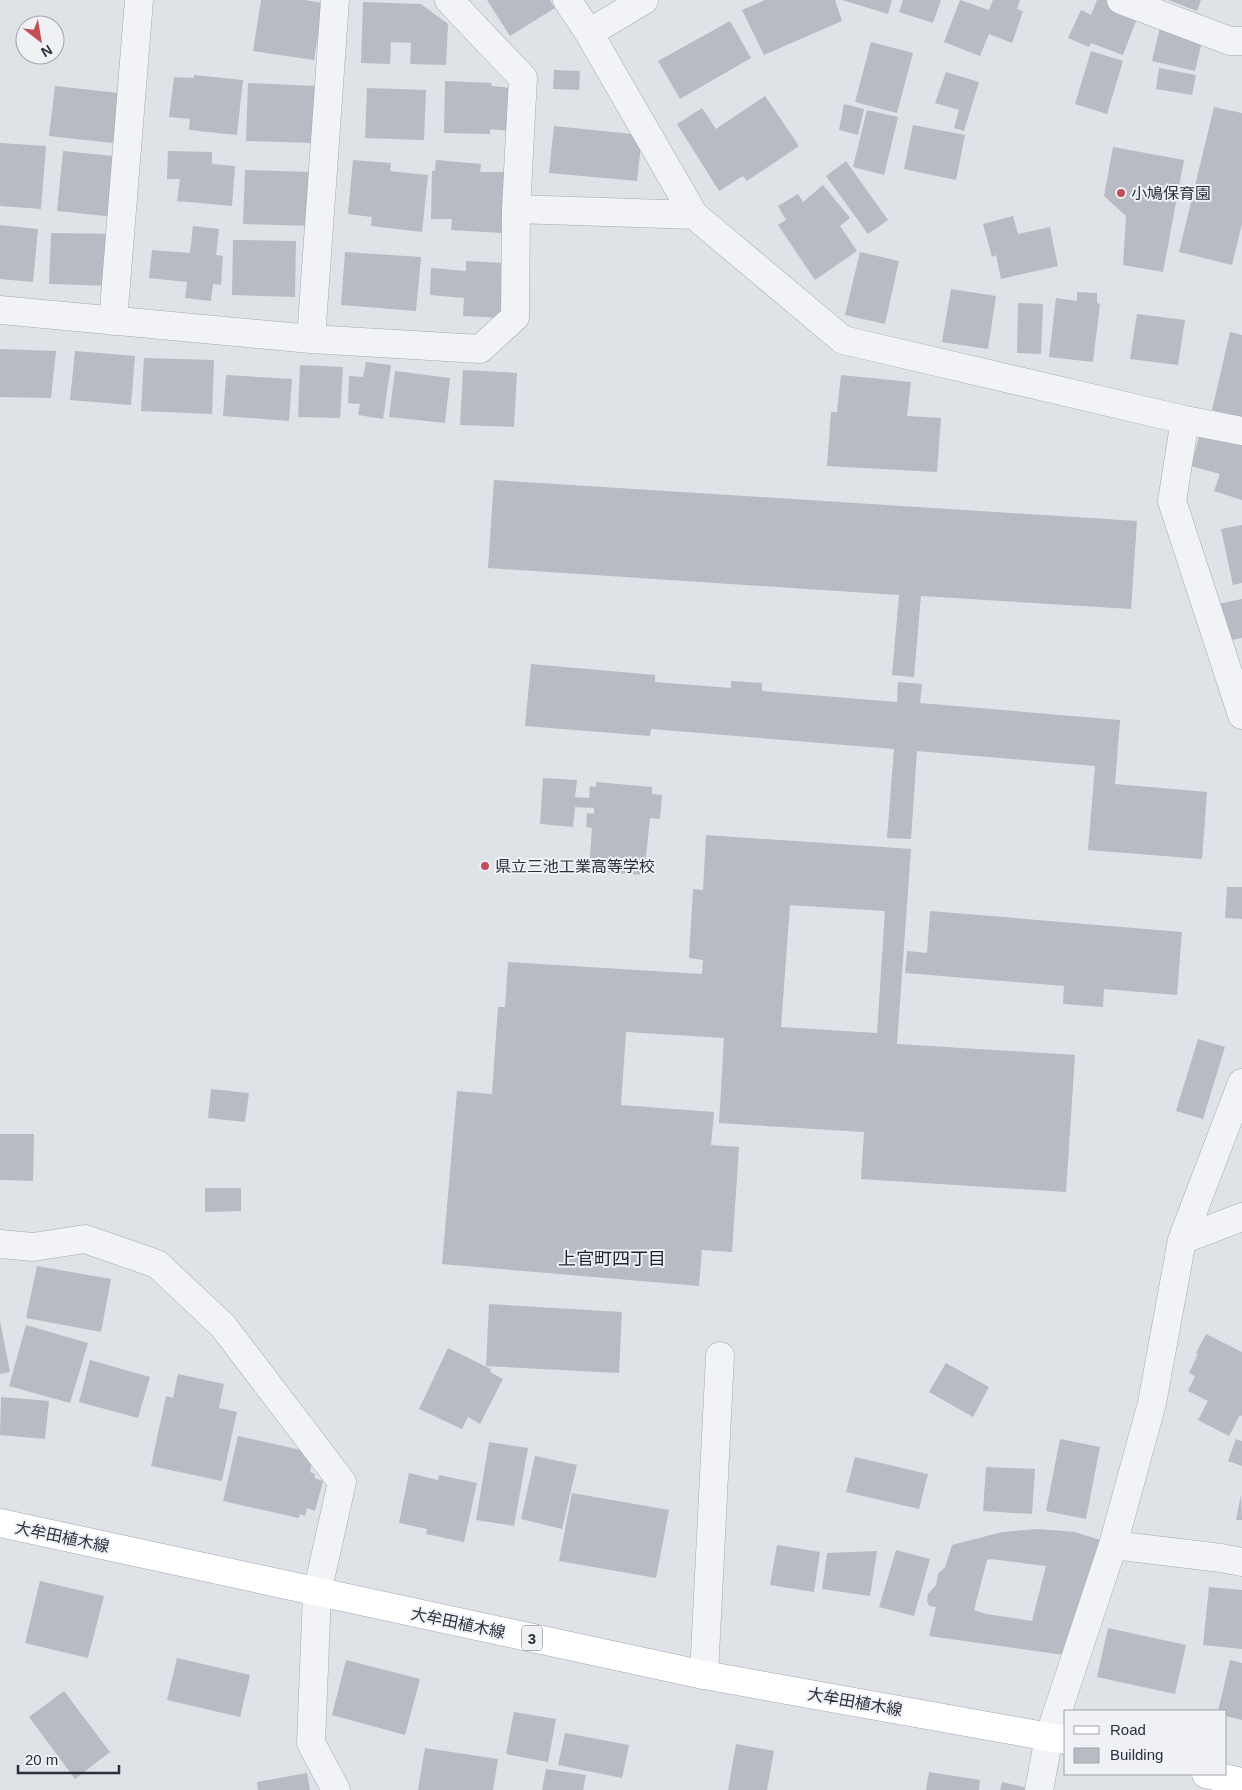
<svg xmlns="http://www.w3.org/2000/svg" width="1242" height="1790" viewBox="0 0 1242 1790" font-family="Helvetica,'Noto Sans JP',sans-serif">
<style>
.building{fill:#b7bbc4;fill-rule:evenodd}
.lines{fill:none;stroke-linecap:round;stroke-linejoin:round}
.minor-casing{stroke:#a5a9b1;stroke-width:29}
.primary-casing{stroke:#a0a6b2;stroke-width:29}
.minor{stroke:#f2f3f6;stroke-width:28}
.primary{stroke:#fff;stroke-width:28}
.poi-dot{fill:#c24e58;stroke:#eff1f5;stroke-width:2}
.labels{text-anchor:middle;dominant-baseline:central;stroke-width:4;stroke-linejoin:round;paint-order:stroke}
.shield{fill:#eff1f5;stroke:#656974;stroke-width:1}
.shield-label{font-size:15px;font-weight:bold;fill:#2a2f3d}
.poi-label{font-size:16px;fill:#2a2f3d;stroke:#eff1f5;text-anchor:start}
.street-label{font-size:16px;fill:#2a2f3d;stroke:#eff1f5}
.neighbourhood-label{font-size:18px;fill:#1c212e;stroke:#eff1f5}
</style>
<rect width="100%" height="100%" fill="#dfe2e7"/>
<path class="building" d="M261 0H305L323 3 314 60 253 51Z
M487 0H550L555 8 510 36Z
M765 0H835L842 21 764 55 742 10Z
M842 0H892L888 14Z
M903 0H941L933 23 899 12Z
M960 0 989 10 993 0H1020L1017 9 1023 11 1012 43 989 34 980 56 944 42Z
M1097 0H1106L1120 5 1117 14 1136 21 1123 55 1091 43 1089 47 1068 38 1081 10 1091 15Z
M1168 0H1201L1197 11Z
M363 2 421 4 448 24 446 65 410 64 411 43 391 42 390 64 361 63Z
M730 21 751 58 680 99 658 61Z
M1160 27 1203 37 1195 71 1152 61Z
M871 42 913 53 897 113 855 102Z
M1091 51 1123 61 1107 114 1075 104Z
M1159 68 1196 75 1192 95 1156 89Z
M554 70 580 71 579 90 553 89Z
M946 72 979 82 964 131 954 128 959 110 935 103Z
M194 75 243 80 237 135 189 130 190 119 169 117 174 77 194 78Z
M445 81 492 83 491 86 514 88 510 131 490 129V134L444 133Z
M248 83 317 86 314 143 246 141Z
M55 86 128 94 122 144 49 136Z
M367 88 426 90 424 140 365 138Z
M765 96 799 146 747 181 743 176 719 191 677 124 702 108 716 129Z
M844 104 864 109 858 135 839 130Z
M1214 107 1242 113V224L1232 265 1179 252Z
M867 110 898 117 884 175 853 167Z
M913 125 965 135 956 180 904 169Z
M554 126 642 135 637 181 549 173Z
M0 143 46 146 41 209 0 206Z
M1113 147 1184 160 1163 272 1123 265 1126 216 1104 196Z
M63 151 122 157 115 217 57 211Z
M168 151 212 152V164L235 166 232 206 177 201 180 179H167Z
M353 160 391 163 390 171 428 175 422 232 371 226 372 217 348 214Z
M436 160 481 164 480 172H504L503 233 451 230 452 219H431L432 171H435Z
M846 161 888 220 868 234 826 176Z
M245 170 314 172 312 226 243 224Z
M823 185 850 218 840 226 857 251 815 280 778 225 786 220 778 206 798 194 803 202Z
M1013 216 1018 234 1050 227 1058 266 1001 279 996 255 992 257 983 224Z
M0 225 38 229 33 282 0 279Z
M193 226 219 229 216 255 223 256 221 285 213 284 211 301 185 298 187 282 149 278 152 250 190 253Z
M51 233 117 234 115 286 49 284Z
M233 240 296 241 295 297 232 295Z
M345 252 421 257 416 311 341 305Z
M860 252 899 261 885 324 845 315Z
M466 261 505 263 502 318 463 316 464 298 430 295 431 268 466 271Z
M951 289 996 296 988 349 942 342Z
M1077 292 1097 293V303L1100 304 1093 362 1049 357 1056 298 1077 301Z
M1018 303 1043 304 1041 354 1017 353Z
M1137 314 1185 320 1178 365 1130 359Z
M1230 332 1242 335V417L1212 410Z
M0 349 56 351 51 398 0 397Z
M75 351 135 356 131 405 70 400Z
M144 358 214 360 212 414 141 411Z
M366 362 391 365 383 419 358 415 360 404 348 403 349 376 363 377Z
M300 365 343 367 340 418 298 417Z
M463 370 517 373 514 427 460 425Z
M395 371 450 378 445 423 389 417Z
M226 375 292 379 289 421 223 416Z
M841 375 911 382 907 416 941 418 937 472 827 466 831 412H837Z
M1201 430 1242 441V500L1214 491 1220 474 1191 466Z
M494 480 1137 521 1131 609 921 596 914 677 892 675 899 595 488 568Z
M1242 525V583L1233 585 1221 529Z
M1242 599V638L1226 641 1218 604Z
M531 664 655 675V682L731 688V681L762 683V691L897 702 898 682 922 684 920 703 1120 720 1115 784 1207 792 1202 859 1088 850 1095 766 917 751 911 839 887 838 894 749 651 729 650 736 525 726Z
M543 778 577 780 575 797 589 798 590 786 596 787V782L652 787V794L662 795 660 819 650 818 644 875 589 871 592 828 586 827 587 813 594 814V808L575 807 573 827 540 824Z
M706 835 911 849 897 1044 1075 1055 1066 1192 861 1179 864 1132 719 1123 724 1038 626 1032 621 1105 714 1112 711 1145 739 1147 732 1252 702 1250 699 1286 442 1264 457 1091 492 1094 498 1007H505L508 962 702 974 703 960 689 958 693 889 703 890ZM790 905 885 911 877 1033 781 1027Z
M1227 887H1242V919L1225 918Z
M930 911 1182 932 1177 995 1104 989 1103 1007 1063 1004 1064 986 905 973 907 951 927 953Z
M1198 1039 1225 1047 1203 1119 1176 1111Z
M211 1089 249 1093 245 1122 208 1118Z
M0 1134H34L33 1181 0 1180Z
M205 1188H241V1211L205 1212Z
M37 1266 111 1279 101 1332 26 1318Z
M489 1304 622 1312 619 1373 486 1366Z
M0 1321 10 1372 0 1374Z
M26 1325 88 1343 70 1403 9 1386Z
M1206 1334 1242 1352V1416L1240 1415 1229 1436 1198 1420 1208 1401 1188 1391 1195 1376 1189 1373 1198 1354 1196 1353Z
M448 1348 491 1369 490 1372 503 1379 480 1424 468 1417 462 1429 419 1409Z
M90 1360 150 1377 138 1418 79 1402Z
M946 1363 989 1387 973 1417 929 1392Z
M178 1374 224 1384 219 1408 237 1412 222 1481 151 1466 166 1396 173 1398Z
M1 1397 49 1401 45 1439 0 1435Z
M238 1436 314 1453 310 1472 315 1474 314 1478 323 1481 315 1511 307 1508 305 1516 300 1514 299 1518 223 1501Z
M1060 1439 1100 1447 1086 1519 1046 1511Z
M1236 1439 1242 1441V1466L1228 1461Z
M489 1442 528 1448 514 1526 476 1520Z
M535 1456 577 1465 562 1529 521 1519Z
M855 1457 928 1474 919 1509 846 1492Z
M986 1467 1035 1469 1032 1514 983 1511Z
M409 1473 438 1480 439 1475 477 1483 464 1542 426 1534 427 1529 399 1523Z
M572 1493 669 1510 656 1578 559 1561Z
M1241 1495 1242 1520H1236Z
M1038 1529 1075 1532 1100 1540 1064 1655 929 1636 936 1607 929 1606 927 1601 928 1594 936 1585 938 1574 945 1567 952 1545 1002 1532ZM991 1559 1046 1566 1032 1621 986 1614 974 1610 987 1560Z
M777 1545 820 1552 814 1592 770 1585Z
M896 1550 930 1559 914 1616 879 1607Z
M877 1551 870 1596 822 1589 827 1553Z
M40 1581 104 1596 88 1658 25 1643Z
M1209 1587 1242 1590V1649L1203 1645Z
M1108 1628 1186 1645 1175 1694 1097 1677Z
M177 1658 250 1675 240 1717 167 1700Z
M346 1660 420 1679 405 1735 332 1715Z
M1230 1660 1242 1663V1720L1226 1716V1711H1218Z
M64 1691 110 1752 75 1779 29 1717Z
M514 1712 556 1719 548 1762 506 1754Z
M565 1733 629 1745 622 1778 558 1765Z
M736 1744 774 1751 767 1790H728Z
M425 1748 498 1759 493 1790H418Z
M546 1769 586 1775 583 1790H542Z
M929 1772 980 1780 979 1790H926Z
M307 1773 310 1790H258L257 1782Z
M1002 1782 1027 1788V1790H1000Z"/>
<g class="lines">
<g class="minor-casing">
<path id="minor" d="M567 0 589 33 694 215 843 340 1185 420 1242 431
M1121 0 1230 41H1242
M589 33 644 0
M516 209 694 215
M0 310 311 339 480 349 515 317 516 209 523 78 449 0
M113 321 139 0
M311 339 335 0
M1185 420 1172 501 1242 715
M1182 1240 1242 1217
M0 1244 33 1247 85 1239 157 1264 223 1326 342 1482 317 1593 311 1743 336 1790
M1113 1545 1221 1558 1242 1562
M704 1675 720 1356
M1039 1790 1049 1737 1113 1545 1152 1403 1182 1240 1242 1083"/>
</g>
<g class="primary-casing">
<path id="primary" d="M0 1523 704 1675 1066 1740
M1206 1774 1242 1782"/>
</g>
<use href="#minor" class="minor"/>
<use href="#primary" class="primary"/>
</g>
<g class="poi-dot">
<circle cx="1121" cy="193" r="5"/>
<circle cx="485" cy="866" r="5"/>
</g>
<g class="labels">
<rect class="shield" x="522" y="1625.5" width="20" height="25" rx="4"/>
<g class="shield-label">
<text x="532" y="1638">3</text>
</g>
<g class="poi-label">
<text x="1131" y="193">小鳩保育園</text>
<text x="495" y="866">県立三池工業高等学校</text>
</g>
<g class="street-label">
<text transform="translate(62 1537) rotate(12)">大牟田植木線</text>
<text transform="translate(458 1623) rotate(12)">大牟田植木線</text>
<text transform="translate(855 1702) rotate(10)">大牟田植木線</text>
</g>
<g class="neighbourhood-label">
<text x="612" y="1259">上官町四丁目</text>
</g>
</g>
<rect x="1064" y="1710" width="162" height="65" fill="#eff1f5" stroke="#a0a3ab"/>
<rect x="1074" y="1726" width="25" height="8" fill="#ffffff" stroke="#a0a3ab"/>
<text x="1110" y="1735" font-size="15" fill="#2a2f3d">Road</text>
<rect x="1074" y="1748" width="25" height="15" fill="#b7bbc4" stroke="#a0a3ab"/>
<text x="1110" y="1760" font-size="15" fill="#2a2f3d">Building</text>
<g transform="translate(40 40) rotate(149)"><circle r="24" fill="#eff1f5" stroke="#a0a3ab"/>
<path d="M0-4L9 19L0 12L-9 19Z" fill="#c24e58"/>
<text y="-8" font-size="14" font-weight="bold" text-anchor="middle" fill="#2a2f3d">N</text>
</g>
<path d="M18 1765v8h101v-8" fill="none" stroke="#2a2f3d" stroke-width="2.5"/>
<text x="25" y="1765" font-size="15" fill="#2a2f3d" stroke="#eff1f5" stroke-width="4" paint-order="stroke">20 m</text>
</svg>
